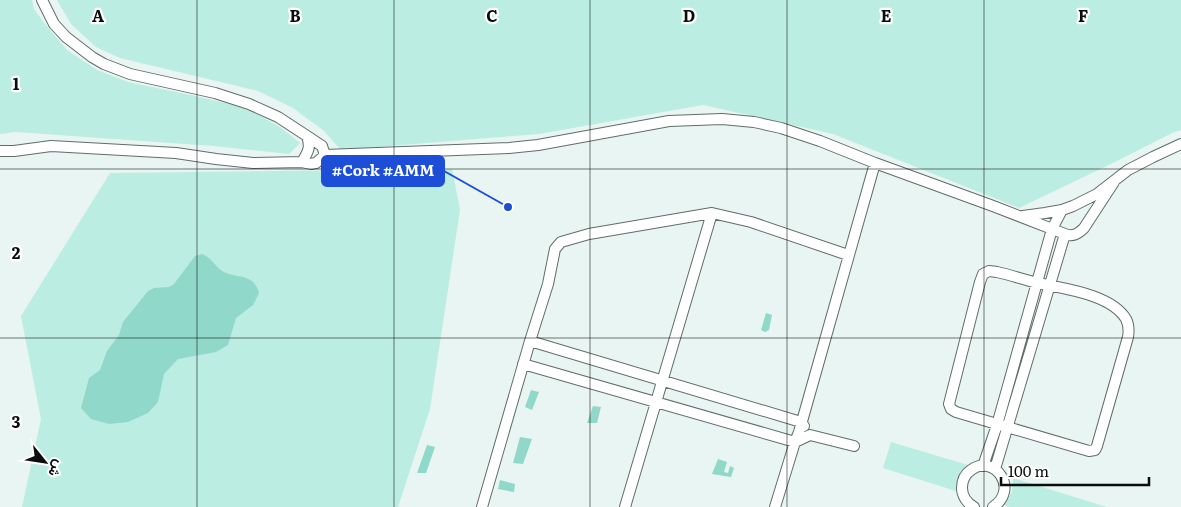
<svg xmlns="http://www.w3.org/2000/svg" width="1181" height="507" viewBox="0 0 1181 507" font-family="Literata,Vazirmatn,serif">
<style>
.green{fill:#bbede2}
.water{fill:#90d8c9}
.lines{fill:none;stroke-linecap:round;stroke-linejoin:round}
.minor-casing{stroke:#626d6a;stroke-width:12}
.minor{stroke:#fff;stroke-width:10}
.grid{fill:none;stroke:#090d0c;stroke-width:1;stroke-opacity:0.55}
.grid-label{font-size:16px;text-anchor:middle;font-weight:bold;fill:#090d0c;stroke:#fff;stroke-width:4.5;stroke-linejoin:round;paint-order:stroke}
.leader{fill:none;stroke:#1d4ed8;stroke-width:2}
.callout-dot{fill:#1d4ed8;stroke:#fff;stroke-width:2}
.callout{fill:#1d4ed8;stroke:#1d4ed8;stroke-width:2}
.callout-label{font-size:15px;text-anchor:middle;font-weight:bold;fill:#fff}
</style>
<rect width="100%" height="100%" fill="#e8f5f2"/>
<path class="green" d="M0 0H32L34 9 45 24 67 50 97 70 128 82 195 96 234 105 257 114 280 127 300 143 289 154 213 146 16 132 0 134Z
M57 0H1181V130L1172 133 1117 161 1019 208 833 134 703 105 539 134 341 150 324 131 293 108 258 91 120 58 96 47 71 24Z
M452 169 460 210 430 409 398 507H22L41 419 21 316 110 173Z
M891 442 968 465 965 469 959 492 883 468Z
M1013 478 1107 507H1009L1004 505 1012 492Z"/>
<path class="water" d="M202 254C213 258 215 268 224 272 238 279 254 273 259 293L253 305 236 318 228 345 216 352 178 359 164 374 158 402 148 413 128 422 109 424 91 419 81 408 89 378 100 370 107 351 119 335 123 322 148 291 154 288 169 287 174 284 195 256Z
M766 313 772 315 769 330 765 332 761 330Z
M531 390 539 392 532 410 525 407Z
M593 406 601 407 597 423H587Z
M520 437 532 439 523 464 513 463Z
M427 445 435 447 426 473H417Z
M718 459 727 462 724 472 728 473 730 466 734 468 731 477 712 474Z
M500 480 515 484 514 492 498 489Z"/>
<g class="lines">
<g class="minor-casing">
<path id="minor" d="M42 0 54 24 66 37 92 57 104 64 130 74 215 93 249 104 278 117 307 136 322 146 325 155
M0 151H14L51 146 176 153 216 159 253 163 302 162 311 164 316 163 325 155 509 148 538 145 669 121 722 119 754 122 781 128 820 141 875 163 993 206 1065 234C1073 237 1078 234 1084 228L1114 182
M302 162C308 152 311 148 307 136
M1023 216 1045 213 1062 210 1073 206 1097 194 1128 170 1153 157 1181 144
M989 271 997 272C1011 275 1024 280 1038 283 1064 289 1111 294 1126 319 1129 325 1129 331 1128 337L1097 446 1095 450 1089 451 956 412 951 409 949 404 980 282 983 274Z
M530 341 801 422 804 426
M523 364 795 442 810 435 854 446
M983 466 997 425 1052 229 1062 210
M995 469 1065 234
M482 507 530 341 548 284 555 249 561 242 589 234 712 213 751 222 848 255
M625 507 712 213
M775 507 795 442 799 432 875 163
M974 507C967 503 962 496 962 488 962 481 965 474 971 470 994 453 1020 489 993 507"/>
</g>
<use href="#minor" class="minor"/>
</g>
<path class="grid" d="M197 0V507M394 0V507M590 0V507M787 0V507M984 0V507M0 169H1181M0 338H1181"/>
<g class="grid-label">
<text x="98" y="22">A</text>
<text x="295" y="22">B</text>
<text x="492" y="22">C</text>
<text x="689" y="22">D</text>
<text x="886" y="22">E</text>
<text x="1083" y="22">F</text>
<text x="16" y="90">1</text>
<text x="16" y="259">2</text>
<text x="16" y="428">3</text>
</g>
<path class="leader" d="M508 207L444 171"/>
<circle class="callout-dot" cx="508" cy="207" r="5"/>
<rect class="callout" x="322" y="156" width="122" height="30" rx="5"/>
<g class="callout-label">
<text x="383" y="176">#Cork #AMM</text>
</g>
<g transform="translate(45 462) rotate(120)" stroke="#ffffff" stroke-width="4" paint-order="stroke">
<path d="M0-4L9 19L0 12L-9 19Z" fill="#090d0c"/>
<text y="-8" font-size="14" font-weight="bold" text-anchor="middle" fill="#090d0c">ش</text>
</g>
<path d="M1001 477v8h148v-8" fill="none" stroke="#090d0c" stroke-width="2.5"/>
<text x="1008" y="477" font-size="15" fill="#090d0c" stroke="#ffffff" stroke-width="4" paint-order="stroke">100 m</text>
</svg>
